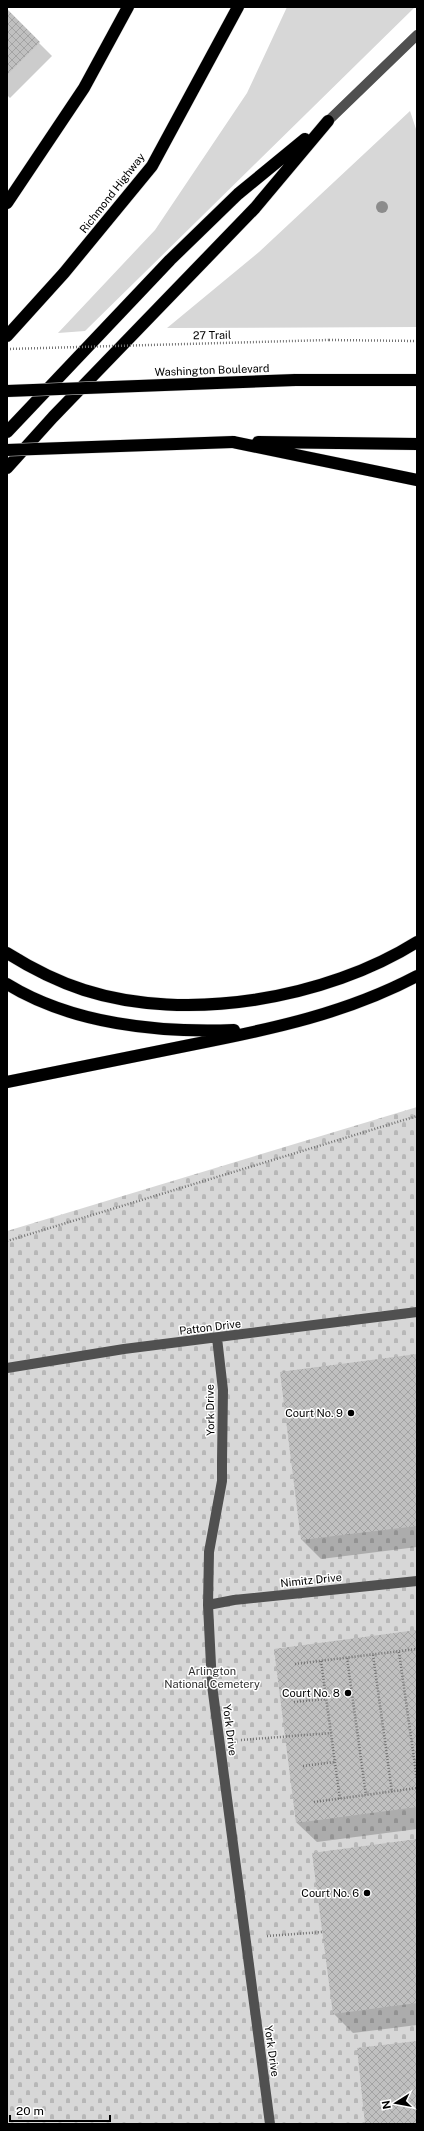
<svg xmlns="http://www.w3.org/2000/svg" width="424" height="2131" viewBox="0 0 424 2131" font-family="'Public Sans',sans-serif">
<style>
.green{fill:#d7d7d7}
.cemetery{fill:url(#cemetery-stones)}
.shadow{fill:#0003}
.building{fill:url(#building-cross-hatch)}
.lines{fill:none;stroke-linecap:round;stroke-linejoin:round}
.highway-casing{stroke:#dbdbdb;stroke-width:13}
.path{stroke:#727272;stroke-width:2.5;stroke-dasharray:1 2;stroke-linecap:butt}
.minor{stroke:#505050;stroke-width:10}
.highway{stroke:#000;stroke-width:12}
.highway-bridge-casing{stroke:#dbdbdb;stroke-width:13;stroke-linecap:butt}
.path-bridge{stroke:#727272;stroke-width:2.5;stroke-dasharray:1 2;stroke-linecap:butt}
.highway-bridge{stroke:#000;stroke-width:12}
.tree{fill:#8c8c8c}
.poi-dot{fill:#000;stroke:#fff;stroke-width:1.5}
.labels{text-anchor:middle;dominant-baseline:central;stroke-width:3;stroke-linejoin:round;paint-order:stroke}
.street-label{font-size:11px;fill:#000;stroke:#fff}
.poi-label{font-size:11px;fill:#000;stroke:#fff;text-anchor:end}
.park-label{font-size:11px;fill:#2e2e2e;stroke:#fff}
</style>
<defs>
<pattern id="cemetery-stones" width="16" height="16" patternUnits="userSpaceOnUse"><rect width="16" height="16" fill="#d7d7d7"/><path d="M2 7V4a2 2 0 0 1 4 0v3zM10 15v-3a2 2 0 0 1 4 0v3z" fill="#b7b7b7"/></pattern>
<pattern id="building-cross-hatch" width="8" height="8" patternUnits="userSpaceOnUse"><rect width="8" height="8" fill="#c0c0c0"/><path d="M0 0l8 8M0 8l8-8" fill="none" stroke="#a3a3a3"/></pattern>
</defs>
<rect width="100%" height="100%" fill="#fff"/>
<path class="green" d="M287 7H415L85 331 58 333 155 230 247 93Z
M410 111 417 132V327L167 328 259 252Z"/>
<path class="cemetery" d="M417 1107V2124H7V1231Z"/>
<path class="shadow" d="M7 11 52 56 10 98 7 95Z
M417 1355V1547L321 1559 302 1540 281 1372Z
M417 1631V1829L317 1842 297 1823Z
M417 1840V2025L353 2033 334 2014Z"/>
<path class="building" d="M7 9 40 42 7 75Z
M417 1354V1526L301 1540 280 1372Z
M417 1630V1807L296 1823 274 1649Z
M417 1839V2003L333 2014 312 1853Z
M417 2041V2124H365L357 2048Z"/>
<g class="lines">
<g class="highway-casing">
<path id="highway" d="M7 203 84 88 128 7
M7 336 64 273 152 166 238 7
M295 380H417
M7 432 170 260 238 194 305 139
M233 442 417 480
M258 442 417 444
M7 468 53 417 255 208 328 121
M7 953C31 968 56 981 84 990 187 1023 326 999 417 942
M7 984C72 1024 159 1033 234 1030
M7 1082C70 1069 132 1057 195 1044 272 1029 347 1013 417 976"/>
</g>
<path class="path" d="M329 340 417 341
M7 1241 417 1116
M399 1652 417 1780
M373 1655 392 1792
M347 1658 366 1795
M321 1661 340 1799
M295 1664 417 1649
M294 1702 326 1699
M241 1740 331 1733
M303 1766 334 1762
M314 1802 417 1788
M267 1936 322 1932"/>
<path class="minor" d="M328 121 417 35
M217 1338 223 1390 222 1461V1481L209 1552 208 1605 212 1685 270 2124
M7 1368 124 1349 417 1312
M208 1605 234 1600 417 1581"/>
<use href="#highway" class="highway"/>
<g class="highway-bridge-casing">
<path id="highway-bridge" d="M7 391 295 380
M7 450 233 442"/>
</g>
<path class="path-bridge" d="M7 349 329 340"/>
<use href="#highway-bridge" class="highway-bridge"/>
</g>
<circle class="tree" cx="382" cy="207" r="6"/>
<g class="poi-dot">
<circle cx="351" cy="1413" r="4"/>
<circle cx="348" cy="1693" r="4"/>
<circle cx="367" cy="1893" r="4"/>
</g>
<g class="labels">
<g class="street-label">
<text transform="translate(112 193) rotate(-52)">Richmond Highway</text>
<text transform="translate(212 335) rotate(-1)">27 Trail</text>
<text transform="translate(212 370) rotate(-2)">Washington Boulevard</text>
<text transform="translate(210 1327) rotate(-7)">Patton Drive</text>
<text transform="translate(210 1410) rotate(-91)">York Drive</text>
<text transform="translate(311 1580) rotate(-6)">Nimitz Drive</text>
<text transform="translate(230 1730) rotate(83)">York Drive</text>
<text transform="translate(272 2051) rotate(82)">York Drive</text>
</g>
<g class="poi-label">
<text x="343" y="1413">Court No. 9</text>
<text x="340" y="1693">Court No. 8</text>
<text x="359" y="1893">Court No. 6</text>
</g>
<g class="park-label">
<text x="212" y="1671">Arlington<tspan x="212" dy="13">National Cemetery</tspan></text>
</g>
</g>
<rect width="424" height="2131" fill="none" stroke="#000000" stroke-width="16"/>
<g transform="translate(396 2103) rotate(259)" stroke="#ffffff" stroke-width="3" paint-order="stroke">
<path d="M0-3L7 15L0 10L-7 15Z" fill="#000000"/>
<text y="-6" font-size="11" font-weight="bold" text-anchor="middle" fill="#000000">N</text>
</g>
<path d="M10 2115v6h100v-6" fill="none" stroke="#000000" stroke-width="2"/>
<text x="16" y="2115" font-size="12" fill="#000000" stroke="#ffffff" stroke-width="3" paint-order="stroke">20 m</text>
</svg>
